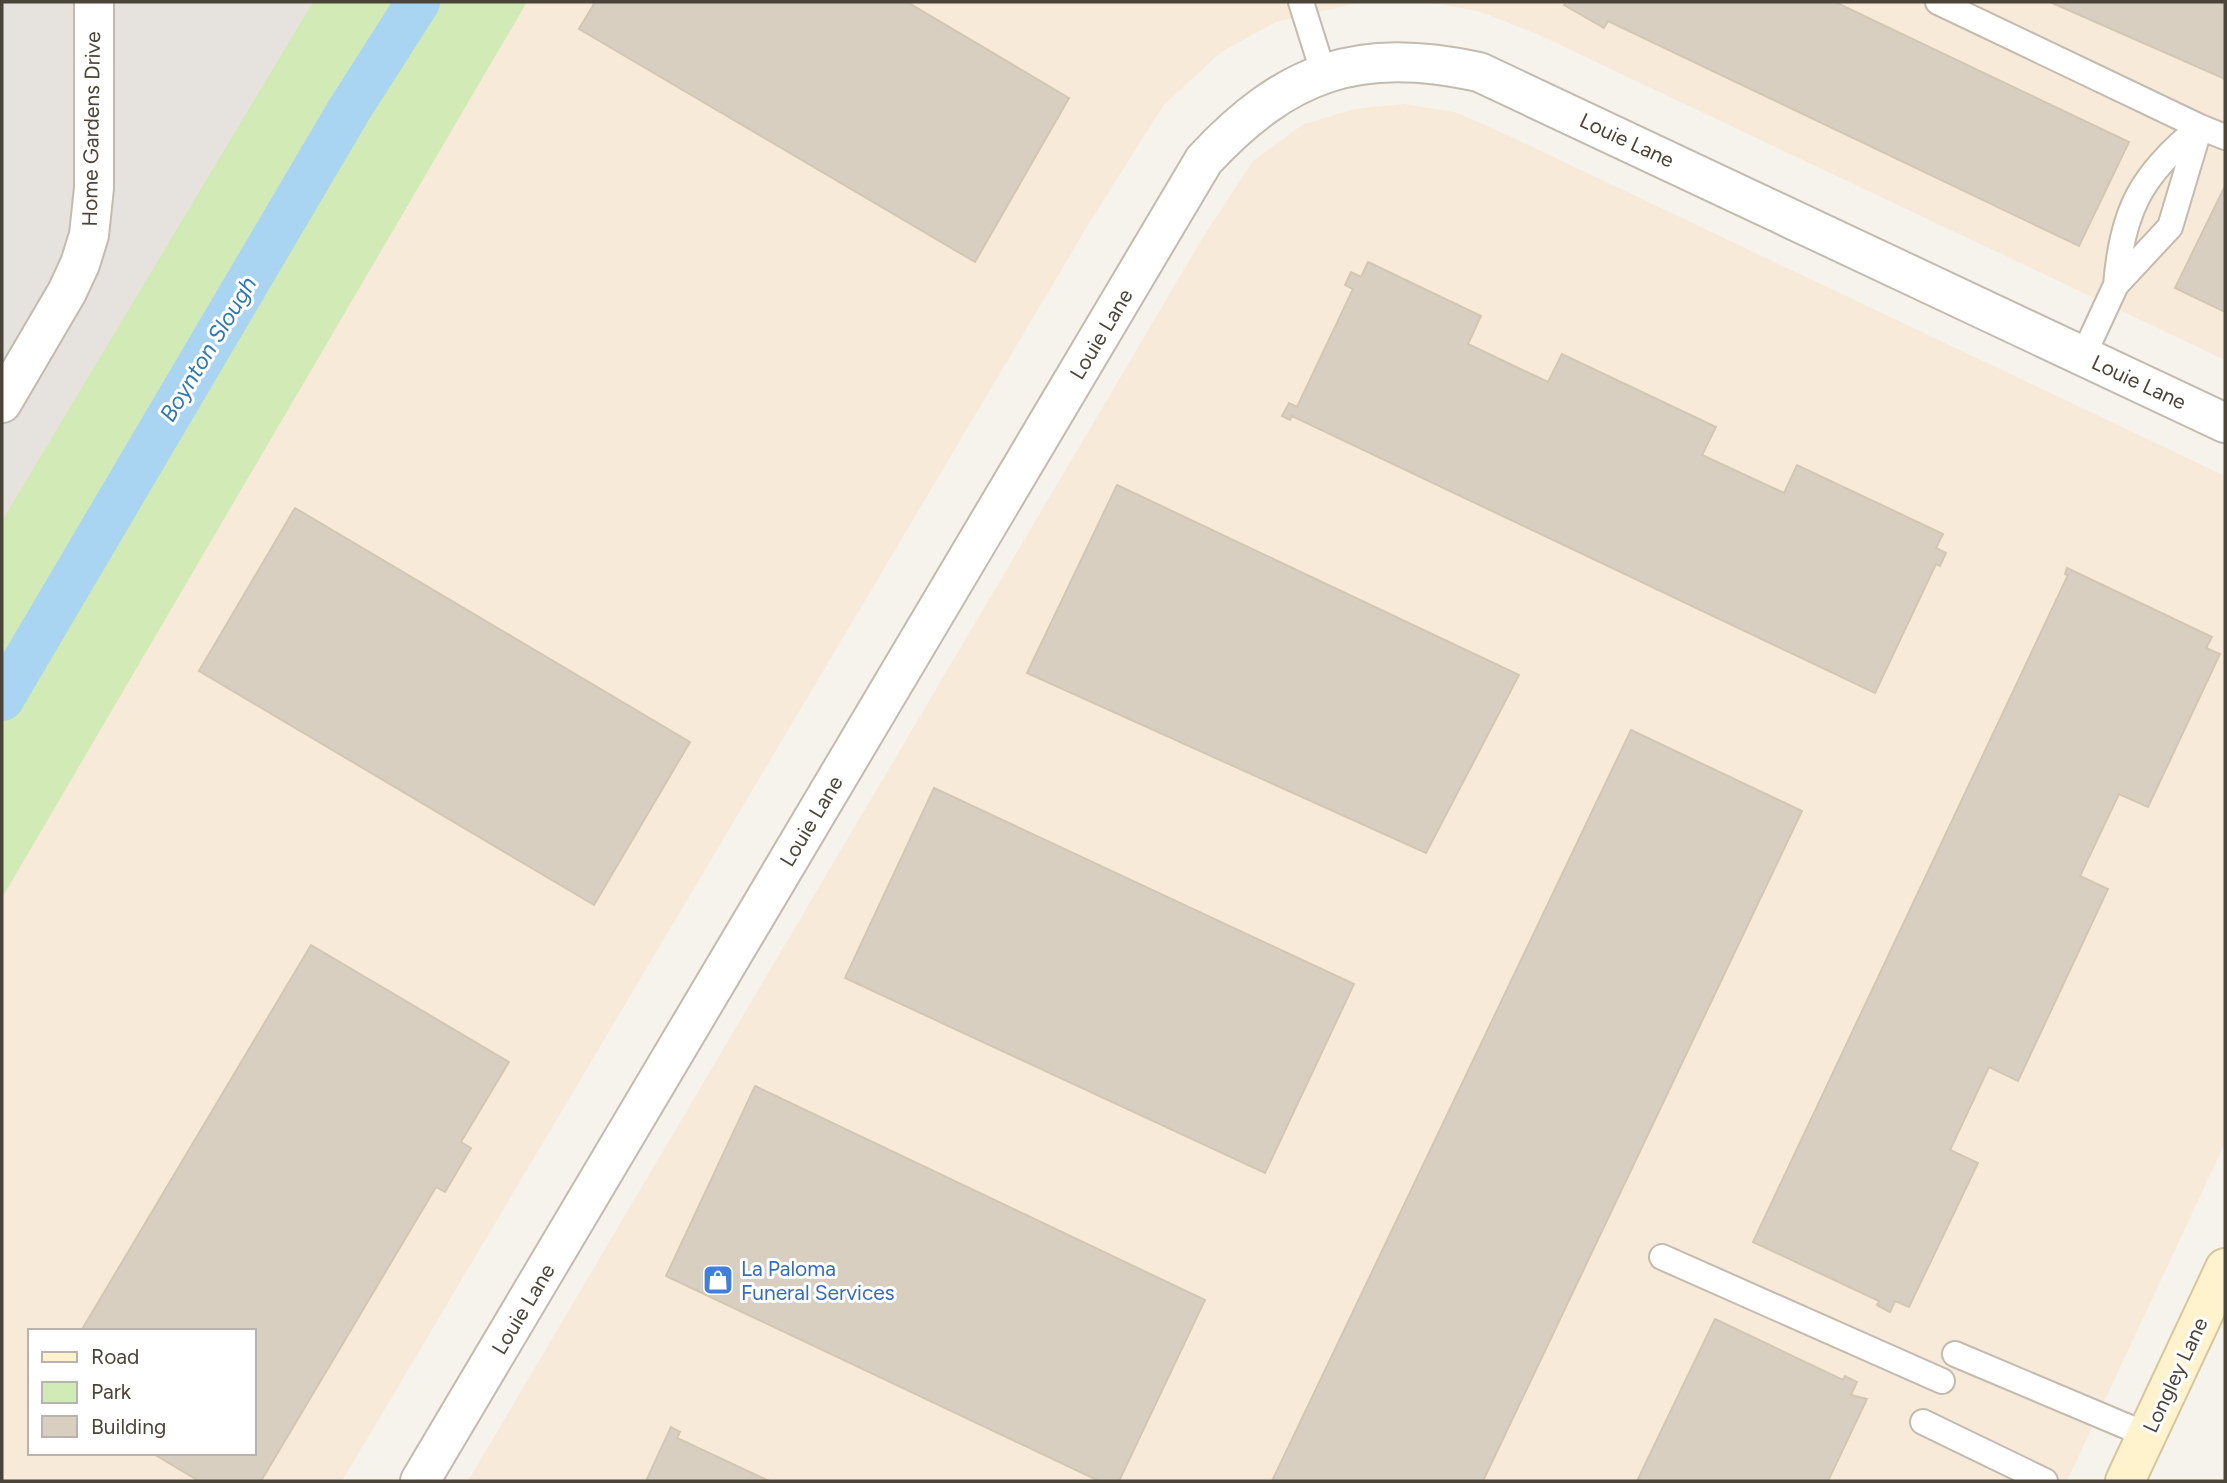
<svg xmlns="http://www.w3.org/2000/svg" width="2227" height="1483" viewBox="0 0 2227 1483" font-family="Figtree,sans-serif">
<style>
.commercial{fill:#f7ead8;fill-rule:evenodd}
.industrial{fill:#e6e2dd}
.green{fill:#d2eab5}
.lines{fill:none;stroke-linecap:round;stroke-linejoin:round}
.canal{stroke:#a9d4f2;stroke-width:44}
.building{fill:#d8cfc1;stroke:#d3c7b4;stroke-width:2}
.service-casing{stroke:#c2bbae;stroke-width:28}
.minor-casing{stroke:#c2bbae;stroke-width:42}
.secondary-casing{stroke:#d6c79b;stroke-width:42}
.service{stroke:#fff;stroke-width:24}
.minor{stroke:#fff;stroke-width:38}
.secondary{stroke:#fff3cd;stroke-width:38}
.labels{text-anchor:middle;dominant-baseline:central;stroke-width:6;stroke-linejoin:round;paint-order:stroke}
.street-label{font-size:21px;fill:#4b4439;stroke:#fff}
.shop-label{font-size:21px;fill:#366cbe;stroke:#fff;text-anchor:start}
.water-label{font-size:23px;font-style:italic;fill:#2e7ab2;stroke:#fff}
</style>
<rect width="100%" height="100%" fill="#f6f3ec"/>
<path class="commercial" d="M527 2H1361L1276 22 1221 52 1163 106 1091 220 342 1481H2V898ZM30 1331H254V1453H30Z
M1430 2H2225V360L1537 34 1481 12Z
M1404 104 1455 112 1505 134 2225 476V1143L2067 1481H468L1205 234 1253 161 1302 125 1354 109Z"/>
<path class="industrial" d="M2 2H353L2 592Z"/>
<path class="green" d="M313 2H527L2 898V521Z"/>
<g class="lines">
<path class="canal" d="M2 699 349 110 418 2"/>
</g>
<path class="building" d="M595 2H907L1069 98 975 262 579 29Z
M1566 2H1835L2129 142 2079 246 1608 21 1604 28 1564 5Z
M2050 2H2225V79Z
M2225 186V312L2175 288Z
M1368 262 1481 316 1468 344 1548 382 1562 354 1716 427 1702 455 1784 493 1797 465 1943 534 1936 548 1946 553 1940 566 1936 564 1875 693 1292 416 1290 420 1282 416 1289 403 1297 407 1353 289 1345 285 1351 272 1361 277Z
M1117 485 1519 675 1426 853 1027 673Z
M295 508 690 742 594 905 199 671Z
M2067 568 2212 637 2206 648 2220 654 2148 807 2119 794 2080 876 2108 889 2018 1081 1989 1067 1950 1150 1978 1163 1909 1307 1895 1301 1890 1312 1877 1305 1879 1301 1753 1242 2068 575 2065 574Z
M1631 730 1802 811 1483 1481H1272Z
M934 788 1354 984 1265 1173 845 978Z
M311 945 509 1062 461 1142 471 1148 445 1192 436 1187 261 1481H199L152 1453H254V1331H81Z
M755 1086 1205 1300 1119 1481H1099L666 1276Z
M1715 1319 1843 1380 1845 1376 1857 1382 1851 1395 1867 1399 1828 1481H1637Z
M671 1427 680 1432 677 1438 769 1481H646Z"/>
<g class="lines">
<g class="service-casing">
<path id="service" d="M1301 2 1324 75
M1938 2 2200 127C2141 174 2122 211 2116 285
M2083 356 2116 285 2170 227 2200 127 2225 137
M1662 1257 1942 1381
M1955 1354 2147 1435
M1923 1422 2045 1481"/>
</g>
<g class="minor-casing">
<path id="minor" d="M2 403 67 292 80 264 89 235 94 188V2
M420 1481 1204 160C1287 71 1358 46 1479 72L2225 423"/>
</g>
<g class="secondary-casing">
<path id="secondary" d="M2125 1481 2225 1268"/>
</g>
<use href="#service" class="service"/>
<use href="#minor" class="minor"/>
<use href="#secondary" class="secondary"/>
</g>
<defs>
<g id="shop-square" transform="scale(1.575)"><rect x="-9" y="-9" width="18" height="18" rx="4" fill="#3f7fe0" stroke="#fff"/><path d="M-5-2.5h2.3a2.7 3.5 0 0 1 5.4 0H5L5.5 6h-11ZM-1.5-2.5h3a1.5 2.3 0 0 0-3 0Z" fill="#fff"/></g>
</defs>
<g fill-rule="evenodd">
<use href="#shop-square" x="718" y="1280"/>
</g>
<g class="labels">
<g class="street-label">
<text transform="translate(91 129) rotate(-89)">Home Gardens Drive</text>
<text transform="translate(1627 140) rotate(25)">Louie Lane</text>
<text transform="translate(1101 334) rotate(-59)">Louie Lane</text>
<text transform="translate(2139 382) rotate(25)">Louie Lane</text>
<text transform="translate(811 821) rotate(-59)">Louie Lane</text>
<text transform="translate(523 1309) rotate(-59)">Louie Lane</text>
<text transform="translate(2175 1375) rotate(-65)">Longley Lane</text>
</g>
<g class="shop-label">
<text x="741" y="1268">La Paloma<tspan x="741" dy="24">Funeral Services</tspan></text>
</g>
<g class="water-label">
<text transform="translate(208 349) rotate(-59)">Boynton Slough</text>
</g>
</g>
<rect width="2227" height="1483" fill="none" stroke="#4b4439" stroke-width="7"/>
<rect x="28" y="1329" width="228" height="126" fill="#ffffff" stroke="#b7b4b0" stroke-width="2"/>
<rect x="42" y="1352" width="35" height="10" fill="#fff3cd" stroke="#b7b4b0" stroke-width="2"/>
<text x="91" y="1364" font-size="21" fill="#4b4439">Road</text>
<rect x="42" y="1382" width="35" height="21" fill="#d2eab5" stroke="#b7b4b0" stroke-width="2"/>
<text x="91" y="1399" font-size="21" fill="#4b4439">Park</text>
<rect x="42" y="1416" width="35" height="21" fill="#d8cfc1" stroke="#b7b4b0" stroke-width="2"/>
<text x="91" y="1434" font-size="21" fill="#4b4439">Building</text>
</svg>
